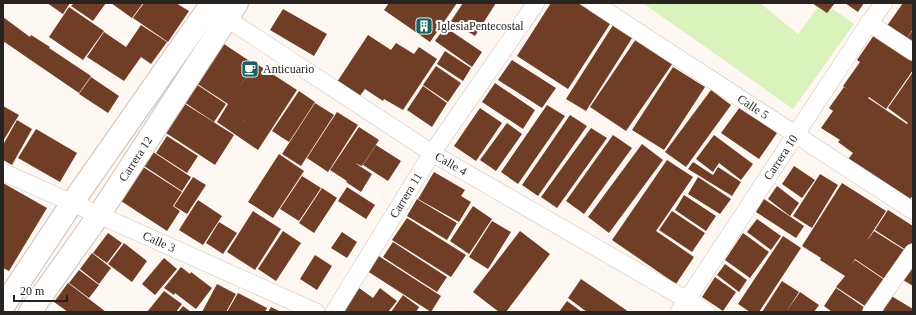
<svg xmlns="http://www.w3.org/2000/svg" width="916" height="315" viewBox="0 0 916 315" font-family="'Times New Roman',serif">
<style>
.green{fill:#daf2bc}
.building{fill:#703d27}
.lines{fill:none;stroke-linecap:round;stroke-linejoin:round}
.street-casing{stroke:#cdc3bb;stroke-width:18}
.secondary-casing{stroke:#cdc3bb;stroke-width:24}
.street{stroke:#fff;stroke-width:17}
.secondary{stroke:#fff;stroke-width:22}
.labels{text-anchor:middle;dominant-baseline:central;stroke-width:4;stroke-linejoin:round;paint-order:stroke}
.poi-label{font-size:12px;fill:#272320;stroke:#fff;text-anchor:start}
.street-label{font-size:12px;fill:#272320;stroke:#fff}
</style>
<rect width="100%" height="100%" fill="#fef7f2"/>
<path class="green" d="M643 3H760L798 34 821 3H824L854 24 793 109Z"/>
<path class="building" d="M47 3H70L63 14Z
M74 3H106L93 21 71 6Z
M111 3H143L132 18Z
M144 3H176L189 11 168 42 133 18Z
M389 3H457L430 42 384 10Z
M463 3H496L475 36 451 21Z
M551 3H578L610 24 568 89 517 56Z
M812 3H835L827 13Z
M845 3H864L858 12Z
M903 3H913V29L903 44 884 30Z
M69 7 104 31 83 60 49 37Z
M283 9 327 34 314 56 270 30Z
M3 17 30 37 31 35 50 47 49 48 91 76 79 93 38 65 44 55 38 65 3 41Z
M615 22 634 35 586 111 566 99Z
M141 25 167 42 151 64 141 57 124 81 87 57 104 32 126 47Z
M445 27 482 52 472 67 435 41Z
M913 30V47L905 41Z
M368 35 391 50 396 43 414 54 419 47 437 59 403 110 384 99 383 101 365 89 359 97 337 82Z
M874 35 913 54V70L886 109 869 97 868 98 907 124 908 123 888 108 913 72V195L909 201 846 162 853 153 838 142 840 140 821 128 833 111 829 108 844 87 849 90 843 86 860 62 857 60Z
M638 36 675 60 626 131 590 107Z
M224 44 254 64 235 94 255 63 274 75 244 121 274 75 297 90 258 150 217 122 228 104 196 83 203 73 204 74Z
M445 51 471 68 463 81 437 64Z
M512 60 556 88 542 108 498 80Z
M436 66 461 83 448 102 423 85Z
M673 67 705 87 664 150 632 130Z
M91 77 119 96 108 113 79 94Z
M495 83 535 110 523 129 482 102Z
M196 84 226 104 214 122 184 102Z
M423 86 447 103 432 127 407 110Z
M711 90 731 105 686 167 665 152Z
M299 91 315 102 289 142 272 131Z
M315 103 334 115 301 166 282 154Z
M185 104 234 135 215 165 166 133Z
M547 105 565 116 518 184 501 172Z
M3 106 19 115 3 141Z
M740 107 777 133 759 159 721 133Z
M480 108 502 123 476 161 454 146Z
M337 112 358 125 328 172 307 158Z
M570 115 587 126 538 196 522 185Z
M17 120 32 129 12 165 3 160V145Z
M507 123 522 134 496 171 480 160Z
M359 127 379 140 362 166 355 163 372 174 361 192 346 182 347 181 330 170Z
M591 128 607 138 557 208 541 197Z
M36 129 77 153 60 182 18 158Z
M613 135 632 148 584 214 566 201Z
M714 135 753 164 741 180 719 163 713 172 696 159Z
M167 136 198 156 187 173 156 153Z
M642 144 663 160 609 233 588 217Z
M376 145 401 161 388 181 363 165Z
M147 148 191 177 182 191 138 162Z
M279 154 304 171 273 218 248 202Z
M667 160 693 177 656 231 694 257 676 284 612 240Z
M693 162 713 175 718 167 741 182 732 196 688 169Z
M137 163 182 192 173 206 180 211 167 231 121 201 135 181 128 177Z
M794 166 815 180 802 198 782 184Z
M434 172 465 190 461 196 471 202 459 222 418 199Z
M820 174 838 185 812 228 793 216Z
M302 176 321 188 299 221 280 209Z
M193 177 206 185 187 214 174 206Z
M698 177 731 199 720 214 688 194Z
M3 183 47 208 9 271 3 268Z
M842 183 861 195 848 216 861 195 886 211 866 242 874 231 909 253 889 282 855 259 852 264 855 260 889 283 871 310 836 287 845 276 820 260 821 258 802 246Z
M777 186 799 203 790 216 768 199Z
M347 187 375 205 366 219 338 201Z
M322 188 337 198 314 233 299 223Z
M684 195 716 216 706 231 675 210Z
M417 199 457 223 447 240 407 216Z
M764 199 804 226 796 238 756 212Z
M198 200 222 216 203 245 179 230Z
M473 206 492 219 469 254 450 241Z
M888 210 913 226V246L909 252 875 230Z
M253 211 281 229 255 270 227 252Z
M672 211 705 233 692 252 659 230Z
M407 218 466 255 451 277 392 240Z
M757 219 781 236 771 250 747 232Z
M492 221 511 232 488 269 469 257Z
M219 222 237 233 223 254 206 243Z
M283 231 301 243 276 281 258 269Z
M520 231 550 254 506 312H499L473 292Z
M342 232 357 242 347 258 331 248Z
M108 233 122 243 107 263 93 253Z
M743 233 769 252 750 278 725 260Z
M783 236 801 248 759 312H750L738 304Z
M393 242 447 277 437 292 383 257Z
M124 243 147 261 132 282 108 264Z
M92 253 111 268 99 284 80 269Z
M374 253 441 296 431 312 364 269Z
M315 255 332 266 317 290 300 279Z
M164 258 177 269 155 295 142 284Z
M725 264 747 280 739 292 717 275Z
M913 265V286L903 280Z
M181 267 190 274 191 272 212 288 196 309 175 293 174 295 164 288Z
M79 270 99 285 89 298 69 283Z
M715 277 736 292 723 311 702 297Z
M581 279 629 312H587L568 298Z
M782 281 799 292 786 312H762Z
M68 283 106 312H68L54 302Z
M217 284 236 294 226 312H202Z
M359 288 373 298 380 288 397 301 388 312H341Z
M836 288 871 312H832L824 306Z
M164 291 182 304 176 312H147Z
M800 292 819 305 814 312H786Z
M238 293 267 308 265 312H227Z
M888 294 913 309V312H886L879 308Z
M403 295 419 307 416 312H391Z
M567 301 582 312H559Z
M183 306 191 312H178Z
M271 307 281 312H268Z"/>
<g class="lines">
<g class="street-casing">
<g id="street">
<path id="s1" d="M594 3 913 211"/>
<path id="s2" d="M217 12 432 153 687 300 706 312"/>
<path d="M869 23 913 52"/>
<path id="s3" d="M3 172 316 312"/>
<path id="s4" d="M334 312 432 153 536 3"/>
<path id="s5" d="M679 312 869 23 884 3"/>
<path d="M871 312 913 252"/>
</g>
</g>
<g class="secondary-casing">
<g id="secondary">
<path d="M3 307 72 203 212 3"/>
<path id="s6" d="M30 312 99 215 237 3"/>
</g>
</g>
<use href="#street" class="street"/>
<use href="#secondary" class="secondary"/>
</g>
<defs>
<g id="building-square" transform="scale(0.9)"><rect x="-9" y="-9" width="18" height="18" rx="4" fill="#156461" stroke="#fff"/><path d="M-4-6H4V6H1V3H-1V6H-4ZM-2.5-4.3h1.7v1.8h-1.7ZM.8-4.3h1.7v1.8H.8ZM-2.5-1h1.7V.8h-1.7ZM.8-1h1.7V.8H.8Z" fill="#fff"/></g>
<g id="cafe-square" transform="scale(0.9)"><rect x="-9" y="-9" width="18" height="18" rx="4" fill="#156461" stroke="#fff"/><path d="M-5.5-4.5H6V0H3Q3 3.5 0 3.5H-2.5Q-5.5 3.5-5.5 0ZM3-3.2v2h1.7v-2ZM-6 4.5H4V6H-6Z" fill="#fff"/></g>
</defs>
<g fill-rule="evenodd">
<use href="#building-square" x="424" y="26"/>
<use href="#cafe-square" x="250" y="69"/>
</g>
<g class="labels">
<g class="poi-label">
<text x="437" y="26">IglesiaPentecostal</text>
<text x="263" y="69">Anticuario</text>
</g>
<g class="street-label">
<text stroke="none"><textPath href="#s1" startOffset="190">Calle 5</textPath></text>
<text stroke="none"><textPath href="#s5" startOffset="185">Carrera 10</textPath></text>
<text stroke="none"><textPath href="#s6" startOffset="186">Carrera 12</textPath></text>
<text stroke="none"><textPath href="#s2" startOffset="279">Calle 4</textPath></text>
<text stroke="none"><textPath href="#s4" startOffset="137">Carrera 11</textPath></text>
<text stroke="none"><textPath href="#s3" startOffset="171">Calle 3</textPath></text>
</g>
</g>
<rect width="916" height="315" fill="none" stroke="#272320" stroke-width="8"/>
<path d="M14 295v6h53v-6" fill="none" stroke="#272320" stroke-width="2"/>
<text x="20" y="295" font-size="12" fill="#272320" stroke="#ffffff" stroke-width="3" paint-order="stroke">20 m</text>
</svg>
